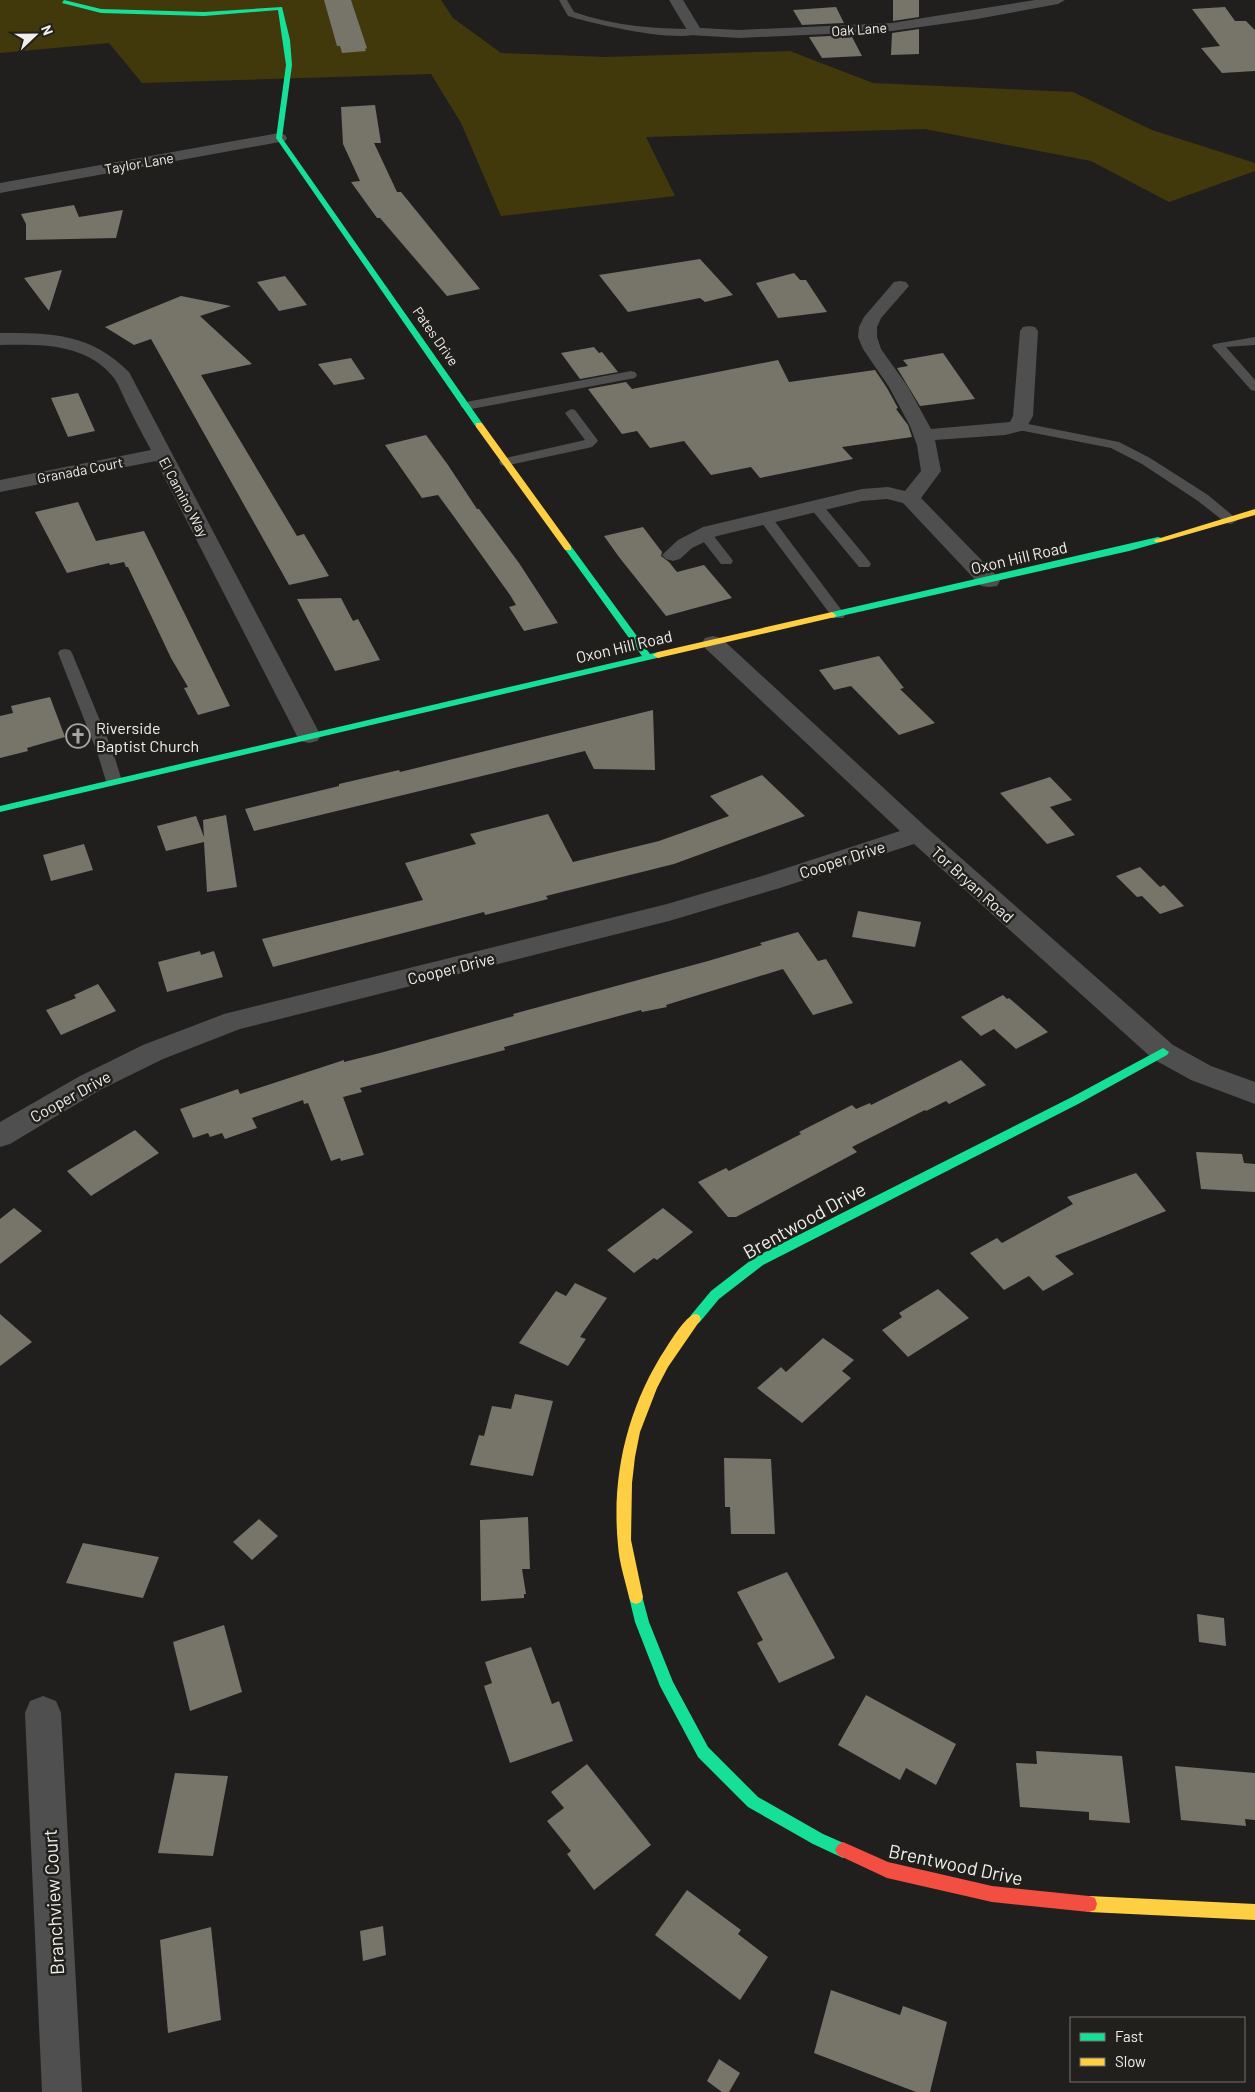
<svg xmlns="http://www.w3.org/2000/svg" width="1255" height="2092" viewBox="0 0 1255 2092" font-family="Barlow,sans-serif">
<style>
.green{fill:#41390b}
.building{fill:#777469}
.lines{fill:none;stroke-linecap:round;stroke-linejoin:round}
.lane{fill:#4f4f4f;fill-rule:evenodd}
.street{fill:#4f4f4f;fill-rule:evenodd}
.fast{fill:#16e098;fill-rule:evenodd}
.slow{fill:#ffcf43;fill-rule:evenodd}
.jam{fill:#f24e42;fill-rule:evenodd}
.labels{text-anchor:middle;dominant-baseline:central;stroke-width:5;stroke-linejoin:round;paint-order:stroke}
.far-street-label{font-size:14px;fill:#f0efed;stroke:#21201c}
.street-label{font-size:16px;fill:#f0efed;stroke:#21201c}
.poi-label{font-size:16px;fill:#f0efed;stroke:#21201c;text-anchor:start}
.near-street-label{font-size:19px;fill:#f0efed;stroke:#21201c}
</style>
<rect width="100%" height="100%" fill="#201f1d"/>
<path class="green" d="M0 0H441L453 18 501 53 606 57 790 51 873 83 1073 92 1152 130 1255 163V171L1169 202 1091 161 925 129 646 137 675 196 501 216 461 123 431 74 142 83 109 43 0 53Z"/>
<path class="building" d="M324 0H351L367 48 365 49 366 51 342 53 340 46H337Z
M893 0H919V17L893 21Z
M836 7 844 23 802 25 793 10Z
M1225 7 1235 21H1246L1255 30V71L1222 73 1201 48 1220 46 1192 9Z
M919 29V54L891 55 892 33Z
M851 35 862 56 822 58 809 37Z
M375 105 381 143H374L397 192H401L480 289 447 296 380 218H377L351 182 360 181 343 144 341 107Z
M74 205 79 217 123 210 116 238 26 240V224L21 214Z
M700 259 733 295 705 302 700 298 628 312 599 275Z
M62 270 49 311 24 278Z
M794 273 800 280H806L827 312 778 318 756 283Z
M285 276 307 305 279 311 257 282Z
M181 296 231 306 200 316 252 364 201 375 297 536 304 534 329 576 289 585 151 339 134 345 105 327Z
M594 347 599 353 602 352 618 372 580 379 561 353Z
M943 353 975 399 920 406 897 368 908 366 903 360Z
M351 358 365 379 334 385 318 364Z
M778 360 789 382 875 370 887 388 898 408 896 409 908 425 912 437 842 447 853 459 760 478 751 467 711 475 684 441 650 448 637 431 622 434 588 389 626 382 632 389Z
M78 393 95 431 68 437 51 398Z
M426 435 448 465 477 509H479L519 563 558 623 524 631 509 607 516 605 510 595 452 514 438 495 422 498 385 445Z
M78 502 96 541 144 531 230 706 198 715 184 688 188 687 171 658 128 567H126L124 562 110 565 109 563 67 573 35 512Z
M643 527 662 552 661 556 669 562 677 572 704 565 732 598 666 616 619 557 604 536Z
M341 598 353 621 358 619 380 660 335 671 297 599Z
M879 656 904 688 900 689 935 723 899 735 851 686 834 690 819 670Z
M50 697 65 737 27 748 28 751 0 758V716L13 713 11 706Z
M653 710 655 770 594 769 585 751 254 831 245 809 339 786V784L399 770 400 772Z
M762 775 805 816 674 864 546 896 548 899 485 915 484 912 273 967 262 939 423 900 405 863 476 844 470 834 548 814 573 862 659 841 729 816 710 796Z
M1050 777 1072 800 1050 807 1075 835 1047 844 1000 793Z
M226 815 237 887 207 892 204 842 166 851 157 826 196 816 204 837 203 820Z
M84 844 93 870 51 881 43 855Z
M1140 867 1160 887 1164 885 1184 906 1160 914 1142 896 1137 897 1116 876Z
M858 911 921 922 915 947 852 937Z
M798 932 818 961 826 959 853 1003 813 1015 783 969 666 1005 667 1007 642 1012 641 1010 504 1047 505 1050 360 1088 362 1092 343 1097 364 1155 341 1161 340 1158 331 1161 308 1103 304 1104 303 1100 252 1118 257 1128 225 1139 222 1133 210 1137 208 1133 193 1138 180 1109 238 1089 240 1094 344 1060V1062L380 1053 514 1016 513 1014 708 961 762 945 760 943Z
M200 951 201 955 214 951 223 977 167 992 158 962Z
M98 984 116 1011 61 1035 46 1010 76 998 74 995Z
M1003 995 1007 999 1009 998 1048 1032 1016 1049 994 1029 981 1036 961 1017Z
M961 1060 986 1085 949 1104 946 1101 926 1111 925 1110 852 1147 857 1152 736 1217H728L698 1182 726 1168 729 1171 801 1134 799 1132 852 1105 856 1109 870 1103 871 1105Z
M135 1130 159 1153 91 1196 67 1171Z
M1196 1152 1242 1154 1244 1163 1255 1164V1192L1201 1189Z
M1136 1173 1166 1211 1055 1256 1074 1274 1043 1291 1029 1276 1004 1290 970 1253 997 1238 1002 1243 1073 1204 1067 1197Z
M14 1208 42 1231 0 1264V1219Z
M663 1208 693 1232 657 1260 654 1258 634 1273 607 1250Z
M575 1283 607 1298 580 1337 586 1339 568 1366 519 1343 556 1291 566 1296Z
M938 1289 969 1318 908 1357 882 1330 902 1317 899 1313Z
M0 1314 32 1342 0 1366Z
M823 1338 854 1360 842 1371 851 1378 802 1423 757 1388 781 1367 786 1372Z
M515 1394 553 1401 533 1476 470 1465 479 1435 484 1436 492 1406 511 1409Z
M724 1458 771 1459 775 1534H731L730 1507H725Z
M528 1517 530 1569H522L526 1594H524V1598L481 1601 480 1520Z
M259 1519 278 1536 252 1560 233 1542Z
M83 1543 159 1557 143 1598 66 1583Z
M787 1572 835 1658 779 1683 757 1643 763 1640 737 1592Z
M1197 1614 1224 1618 1226 1646 1199 1642Z
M224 1625 242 1692 190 1711 173 1642Z
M531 1647 552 1704 559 1701 573 1741 510 1763 484 1686 492 1683 485 1662Z
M866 1695 956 1744 936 1785 906 1768 900 1780 838 1745Z
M1036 1751 1122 1756 1130 1823 1089 1820V1812L1020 1807 1016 1763 1037 1764Z
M587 1764 651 1845 594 1890 567 1854 571 1851 547 1821 564 1808 551 1792Z
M1175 1766 1255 1773V1820L1245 1819 1246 1826 1181 1820Z
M175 1773 228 1776 213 1856 158 1853Z
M687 1890 741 1930 738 1934 768 1957 740 2000 655 1935Z
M383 1926 386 1955 363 1961 360 1931Z
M211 1927 221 2020 168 2033 160 1940Z
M831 1990 900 2015 903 2006 947 2022 930 2092H916L814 2053Z
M719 2059 740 2073 729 2092H722L707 2081Z"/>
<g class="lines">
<path class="lane" d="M559 0H567L574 12C614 26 654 29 695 29L700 32C684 45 589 23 568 16Z
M1255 337V345L1226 347 1255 380V391L1251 390 1212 346 1214 344Z
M631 371 635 372 637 375 635 378 466 410 460 406 466 402Z
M571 409 575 410 596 438 598 441 592 447 588 448 505 466 501 465 499 462 501 459 585 440 565 413Z
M1018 422 1119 442 1150 458 1208 495 1238 520 1231 524 1226 523 1198 501 1142 464 1111 448 1014 429 1012 426 1014 423Z
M816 502 821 503 869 561 871 564 869 567H859L811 509 809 506 811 503Z
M765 514 770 515 843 612 845 615 843 618H833L758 518Z
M704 529 709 530 731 558 733 561 731 564H721L699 536 697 533Z
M65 649 70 650 72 653 113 752 122 781 119 784H109L106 781 97 752 58 653 60 650Z"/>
<path class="street" d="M669 0H683L700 28 739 30 892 23 1035 0H1065L1058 4 977 19 892 31 739 38 690 35Z
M279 133 285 135 287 138 285 141 0 193V183Z
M900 281 906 282 909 286 881 318 877 327V337L881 349 908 387 931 429 1010 422 1013 416 1020 331 1023 327 1029 326 1035 327 1038 331 1033 416 1025 430 1005 435 935 440 941 471 921 498 997 576 1000 581 997 586 989 587 981 586 903 503 887 499 862 501 717 536 692 548 680 559 673 561 666 559 662 555 678 540 703 527 862 489 888 487 905 491 921 471 917 445 910 426 889 387 863 349 858 337 859 327 864 317 894 282Z
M0 333C52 333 90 333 129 372L321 736 317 741 309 743 301 741 297 736 156 461 0 492V480L151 450C142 434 134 418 126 402 122 394 119 385 114 378 87 343 40 344 0 345Z
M713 636 721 638 927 828 1173 1045 1211 1066 1255 1082V1104L1191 1080 1153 1059 914 844 780 888 669 921 240 1029 163 1059 100 1090 10 1144 0 1147V1122L80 1076 143 1045 224 1014 667 904 762 876 900 831 705 648 702 643 705 638Z
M43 1696 56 1701 61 1713 82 2092H42L25 1713 30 1701Z"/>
<path class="fast" d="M64 0 101 9 204 12 282 7 290 40 292 65 282 138 482 423V427H476L276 138 286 65 278 10 204 16 101 13 62 3Z
M1158 537 1161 538V542L1129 551 832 618 828 615 832 612Z
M568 545 571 546 650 654 658 652 663 655 661 657 0 812V806L642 656 564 548Z
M1163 1048 1169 1052 1167 1055 1080 1103 763 1265 719 1299 699 1323 695 1324 691 1323 689 1319 691 1315 711 1291 755 1257 1072 1097Z
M636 1590 641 1592 649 1622 673 1682 708 1747 758 1797 823 1834 848 1845 851 1850 848 1855 843 1858 813 1844 748 1807 698 1757 660 1686 635 1622 629 1597 631 1592Z"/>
<path class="slow" d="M476 423H482L571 546V550H565L476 427Z
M1255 509V515L1161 542H1155L1154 540Z
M832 612 836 615 835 617 658 658 653 655 658 652Z
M695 1314 699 1315 701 1319 668 1367 657 1388 640 1432 635 1457 632 1483 631 1540 643 1597 641 1602 636 1604 631 1602 629 1597C625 1580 619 1562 618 1545 611 1475 628 1406 666 1348 672 1339 685 1317 695 1314Z
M1089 1896 1255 1904V1920L1089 1912 1083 1910 1081 1904 1083 1898Z"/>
<path class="jam" d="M843 1842 888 1862 992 1886 1089 1896 1095 1898 1097 1904 1095 1910 1089 1912 992 1902 887 1878 838 1855 835 1850 838 1845Z"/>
</g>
<defs>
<g id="church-ring" transform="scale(1.25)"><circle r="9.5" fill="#21201c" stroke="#a7a6a4" stroke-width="1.5"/><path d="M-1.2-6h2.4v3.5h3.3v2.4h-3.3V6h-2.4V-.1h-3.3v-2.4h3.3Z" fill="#a7a6a4"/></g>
</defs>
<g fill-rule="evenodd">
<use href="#church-ring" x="78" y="736"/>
</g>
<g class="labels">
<g class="far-street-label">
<text transform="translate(859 29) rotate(-4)">Oak Lane</text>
<text transform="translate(139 163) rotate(-10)">Taylor Lane</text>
<text transform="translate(436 336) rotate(55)">Pates Drive</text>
<text transform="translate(80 470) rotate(-11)">Granada Court</text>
<text transform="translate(184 497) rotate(62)">El Camino Way</text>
</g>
<g class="street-label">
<text transform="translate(1019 557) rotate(-13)">Oxon Hill Road</text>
<text transform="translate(624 646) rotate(-13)">Oxon Hill Road</text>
<text transform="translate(842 859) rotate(-18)">Cooper Drive</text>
<text transform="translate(973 884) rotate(42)">Tor Bryan Road</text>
<text transform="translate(451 968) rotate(-14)">Cooper Drive</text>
<text transform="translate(70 1096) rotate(-29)">Cooper Drive</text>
</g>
<g class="poi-label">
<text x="96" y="727">Riverside<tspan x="96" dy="18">Baptist Church</tspan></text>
</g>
<g class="near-street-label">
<text transform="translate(804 1220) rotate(-29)">Brentwood Drive</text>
<text transform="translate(956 1864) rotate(12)">Brentwood Drive</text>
<text transform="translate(53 1902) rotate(-93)">Branchview Court</text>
</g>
</g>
<rect x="1070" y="2017" width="175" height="65" fill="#21201c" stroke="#747370"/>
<rect x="1080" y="2033" width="25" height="8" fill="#16e098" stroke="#747370"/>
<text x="1115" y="2042" font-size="15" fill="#f0efed">Fast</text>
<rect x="1080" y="2058" width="25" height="8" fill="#ffcf43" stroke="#747370"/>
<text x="1115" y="2067" font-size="15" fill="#f0efed">Slow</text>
<g transform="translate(35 35) rotate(68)" stroke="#21201c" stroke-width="4" paint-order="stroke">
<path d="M0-4L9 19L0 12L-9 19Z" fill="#f0efed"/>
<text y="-8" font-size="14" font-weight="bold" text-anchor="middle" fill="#f0efed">N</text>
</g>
</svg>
